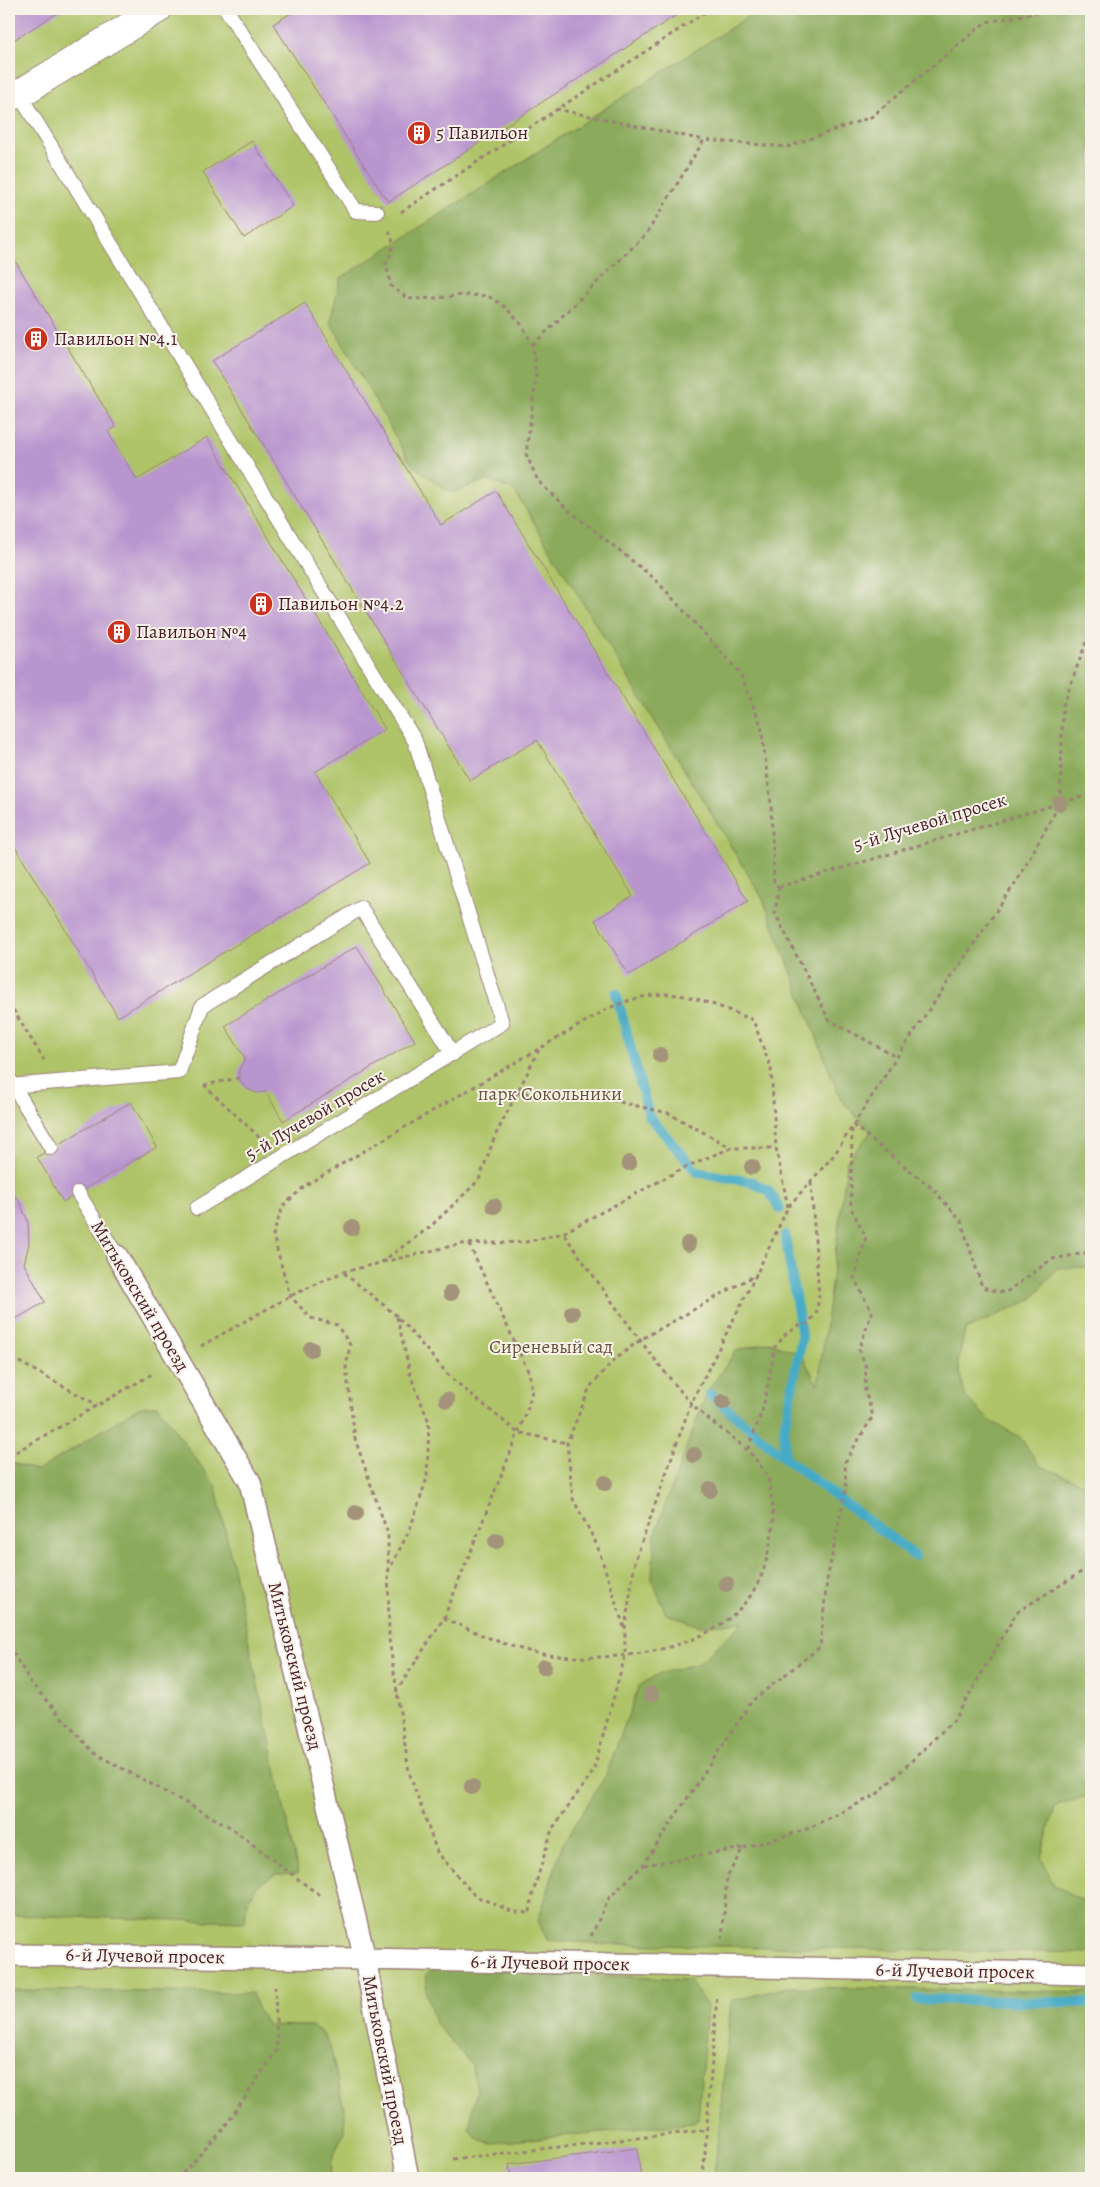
<svg xmlns="http://www.w3.org/2000/svg" width="1100" height="2187" viewBox="0 0 1100 2187" font-family="Alegreya,serif">
<style>
.green{fill:#afc468;stroke:#7c724a}
.forest{fill:#8baa5c;stroke:#6a6444}
.lines{fill:none;stroke-linecap:round;stroke-linejoin:round}
.stream{stroke:#45aac5;stroke-width:10}
.building{fill:#b995cf}
.service-casing{stroke:#9b8178;stroke-width:16}
.pedestrian-casing{stroke:#9b8178;stroke-width:24}
.minor-casing{stroke:#9b8178;stroke-width:30}
.path{stroke:#9b8178;stroke-width:3;stroke-dasharray:4 4;stroke-linecap:butt}
.service{stroke:#fff;stroke-width:14}
.pedestrian{stroke:#fff;stroke-width:21}
.minor{stroke:#fff;stroke-width:28}
.tree{fill:#a3937a}
.labels{text-anchor:middle;dominant-baseline:central;stroke-width:4;stroke-linejoin:round;paint-order:stroke}
.poi-label{font-size:19px;fill:#4a1f2b;stroke:#f7f3e8;text-anchor:start}
.street-label{font-size:19px;fill:#4a1f2b;stroke:#f7f3e8}
.park-label{font-size:19px;fill:#68513d;stroke:#f7f3e8}
</style>
<rect width="100%" height="100%" fill="#f7f3e8"/>
<filter id="ink" filterUnits="userSpaceOnUse"><feTurbulence type="fractalNoise" baseFrequency=".02" numOctaves="2"/><feDisplacementMap in="SourceGraphic" scale="10" xChannelSelector="R" yChannelSelector="G"/><feConvolveMatrix kernelMatrix="1 2 1 2 8 2 1 2 1" color-interpolation-filters="sRGB"/></filter>
<filter id="wash" filterUnits="userSpaceOnUse"><feTurbulence type="fractalNoise" baseFrequency=".0096" numOctaves="4" result="noise"/><feDisplacementMap in="SourceGraphic" scale="20" xChannelSelector="R" yChannelSelector="G"/><feGaussianBlur stdDeviation="1.12" result="paint"/><feColorMatrix in="noise" values="0 0 0 0 0 0 0 0 0 0 0 0 0 0 0 0 0 1.4 0 .05"/><feComposite in="paint" operator="in"/></filter>
<g filter="url(#wash)">
<rect width="100%" height="100%" fill="#ece3c5"/>
<path class="green" d="M9 9H1091V2178H9Z"/>
<path class="forest" d="M760 9H1091V1267L1057 1268 1032 1299 965 1330 958 1363 965 1396 989 1420 1020 1437 1040 1466 1089 1486 1091 1484V1797H1083L1055 1807 1041 1857 1054 1885 1082 1900 1091 1899V1953L604 1944 547 1940 538 1921 562 1846 606 1775 639 1686 658 1674 699 1663 744 1622 700 1626 666 1614 652 1579 655 1533 707 1392 736 1351 769 1342 801 1354 818 1385 847 1161 871 1132 841 1100 763 899 514 490 487 480 451 493 411 464 330 321 341 278Z
M157 1405 216 1487 298 1873 276 1874 259 1884 247 1901 245 1922 9 1915V1462L38 1471 138 1408Z
M436 1967 689 1980 707 2006 698 2120 693 2123 491 2143 478 2139 469 2128 477 2089 472 2065 435 2023 426 1992 427 1973Z
M788 1987 1091 1992V2178H714L731 2001Z
M9 1990 252 1993 258 2011 268 2025 311 2026 322 2032 330 2046 345 2113 344 2132 332 2159 330 2178H9Z"/>
<g class="lines">
<path class="stream" d="M616 993 649 1116 697 1172 752 1182 769 1191 780 1209
M785 1235 802 1337 784 1430 785 1458 915 1556
M710 1394 785 1458
M917 1999 1091 2003"/>
</g>
<g id="blocks">
<path class="building" d="M9 9H64L9 43Z
M298 9H686L388 202 273 24Z
M252 141 293 206 244 238 203 172Z
M9 251 116 427 108 432 137 480 207 437 385 729 315 772 370 863 118 1017 9 837Z
M305 303 441 525 496 491 748 901 629 975 595 920 633 896 537 740 470 781 212 361Z
M357 946 415 1041 283 1121 266 1092 257 1093 249 1090 243 1085 239 1078V1070L245 1058 225 1026Z
M131 1102 157 1147 63 1202 37 1157Z
M9 1190 20 1202 28 1222 29 1243 24 1264 45 1302 9 1323Z
M637 2148 641 2178H511L509 2164Z"/>
</g>
</g>
<g filter="url(#ink)">
<use href="#blocks" fill-opacity="0" stroke="#9b8178" stroke-width="1"/>
<g class="lines">
<g class="service-casing">
<path id="service" d="M226 9 356 211 377 212
M19 94 415 741 502 1023 197 1208
M10 1080 51 1148
M9 1086 179 1072 202 1006 361 908 453 1054
M78 1193 117 1256"/>
</g>
<g class="pedestrian-casing">
<path id="pedestrian" d="M117 1256 250 1482 365 1959 408 2178
M9 1955 365 1959 1091 1974"/>
</g>
<g class="minor-casing">
<path id="minor" d="M9 96 19 94 158 9"/>
</g>
<path class="path" d="M556 109 704 140
M401 212 710 9
M389 231C396 242 392 252 386 263L391 286 408 299 436 298 464 295 488 296 504 306 521 324 533 345 536 378 526 454 538 481 566 508 655 579 740 673 761 725 771 805 774 884 779 887
M533 345 647 233 704 140 787 147 871 117 986 22 1058 9
M779 887 1091 794
M779 887 775 913 829 1020 897 1057
M9 1003 44 1060
M539 1050 517 1093 585 1094 668 1113 732 1148
M204 1085 257 1135 261 1141
M204 1085 239 1078
M853 1125 933 1189 961 1221 982 1287 1005 1293 1052 1259 1091 1252
M788 1207 776 1148 771 1068 753 1020C728 1010 694 995 667 994 646 994 626 1001 607 1009L306 1185 283 1206 273 1235 290 1296 311 1318 337 1325 350 1345 346 1367 355 1439 388 1534 389 1639 409 1772 437 1852 475 1896 514 1912 530 1913 531 1900 552 1829 593 1772 625 1656V1628L635 1561 691 1403 757 1273 788 1207 834 1155 897 1057 1018 879 1060 803 1063 705 1091 629
M383 1262 460 1244 526 1242 563 1233 680 1170 711 1156 732 1148H776
M344 1273 397 1316 451 1378 517 1432 567 1443
M201 1346 290 1296 343 1272 380 1263 430 1227 479 1180 495 1136 517 1093
M12 1358 97 1405
M748 1449 763 1408 775 1347 786 1334 798 1326 807 1324 816 1314 819 1297 811 1182
M9 1456 154 1373
M388 1572 410 1529 427 1478 429 1422 411 1377 397 1317
M444 1618C479 1634 519 1653 558 1656 634 1662 748 1647 767 1557 769 1547 772 1536 773 1526 774 1517 771 1484 767 1476 749 1442 714 1429 689 1401 643 1348 604 1290 563 1233
M624 1627 597 1545 573 1499 567 1443 590 1387 614 1360 640 1340 757 1274
M9 1646 31 1683 94 1753 230 1827 319 1895
M396 1692 444 1618 527 1411 532 1391 529 1373 469 1244
M644 1865 743 1848
M591 1936 609 1898 643 1865 752 1701 820 1647 827 1580 846 1488 845 1462 873 1416 865 1391 866 1367 859 1349 872 1312 854 1278 866 1237 851 1208 852 1127
M722 1939 727 1877 743 1848 805 1830 876 1795 955 1719 1017 1612 1091 1566
M453 2159 707 2130
M176 2178 186 2170 221 2132 277 2050 275 1987
M703 2178 717 1995"/>
<use href="#service" class="service"/>
<use href="#pedestrian" class="pedestrian"/>
<use href="#minor" class="minor"/>
</g>
<g class="tree">
<circle cx="1060" cy="803" r="8"/>
<circle cx="660" cy="1055" r="8"/>
<circle cx="629" cy="1163" r="8"/>
<circle cx="752" cy="1167" r="8"/>
<circle cx="494" cy="1206" r="8"/>
<circle cx="352" cy="1228" r="8"/>
<circle cx="688" cy="1244" r="8"/>
<circle cx="451" cy="1293" r="8"/>
<circle cx="572" cy="1313" r="8"/>
<circle cx="311" cy="1349" r="8"/>
<circle cx="447" cy="1400" r="8"/>
<circle cx="723" cy="1402" r="8"/>
<circle cx="694" cy="1455" r="8"/>
<circle cx="605" cy="1483" r="8"/>
<circle cx="710" cy="1490" r="8"/>
<circle cx="356" cy="1513" r="8"/>
<circle cx="496" cy="1541" r="8"/>
<circle cx="726" cy="1584" r="8"/>
<circle cx="544" cy="1667" r="8"/>
<circle cx="651" cy="1694" r="8"/>
<circle cx="472" cy="1787" r="8"/>
</g>
</g>
<defs>
<g id="building-disc" transform="scale(1.25)"><circle r="9.5" fill="#c8321e" stroke="#f7f3e8"/><path d="M-4-6H4V6H1V3H-1V6H-4ZM-2.5-4.3h1.7v1.8h-1.7ZM.8-4.3h1.7v1.8H.8ZM-2.5-1h1.7V.8h-1.7ZM.8-1h1.7V.8H.8Z" fill="#fff"/></g>
</defs>
<g fill-rule="evenodd">
<use href="#building-disc" x="419" y="133"/>
<use href="#building-disc" x="36" y="339"/>
<use href="#building-disc" x="261" y="604"/>
<use href="#building-disc" x="119" y="632"/>
</g>
<g class="labels">
<g class="poi-label">
<text x="436" y="133">5 Павильон</text>
<text x="54" y="339">Павильон №4.1</text>
<text x="278" y="604">Павильон №4.2</text>
<text x="136" y="632">Павильон №4</text>
</g>
<g class="street-label">
<text transform="translate(930 822) rotate(-17)">5-й Лучевой просек</text>
<text transform="translate(315 1115) rotate(-31)">5-й Лучевой просек</text>
<text transform="translate(140 1296) rotate(59)">Митьковский проезд</text>
<text transform="translate(295 1666) rotate(76)">Митьковский проезд</text>
<text transform="translate(145 1956) rotate(1)">6-й Лучевой просек</text>
<text transform="translate(550 1963) rotate(1)">6-й Лучевой просек</text>
<text transform="translate(955 1971) rotate(1)">6-й Лучевой просек</text>
<text transform="translate(385 2060) rotate(79)">Митьковский проезд</text>
</g>
<g class="park-label">
<text x="550" y="1094">парк Сокольники</text>
<text x="551" y="1347">Сиреневый сад</text>
</g>
</g>
<rect width="1100" height="2187" fill="none" stroke="#f7f3e8" stroke-width="30"/>
</svg>
